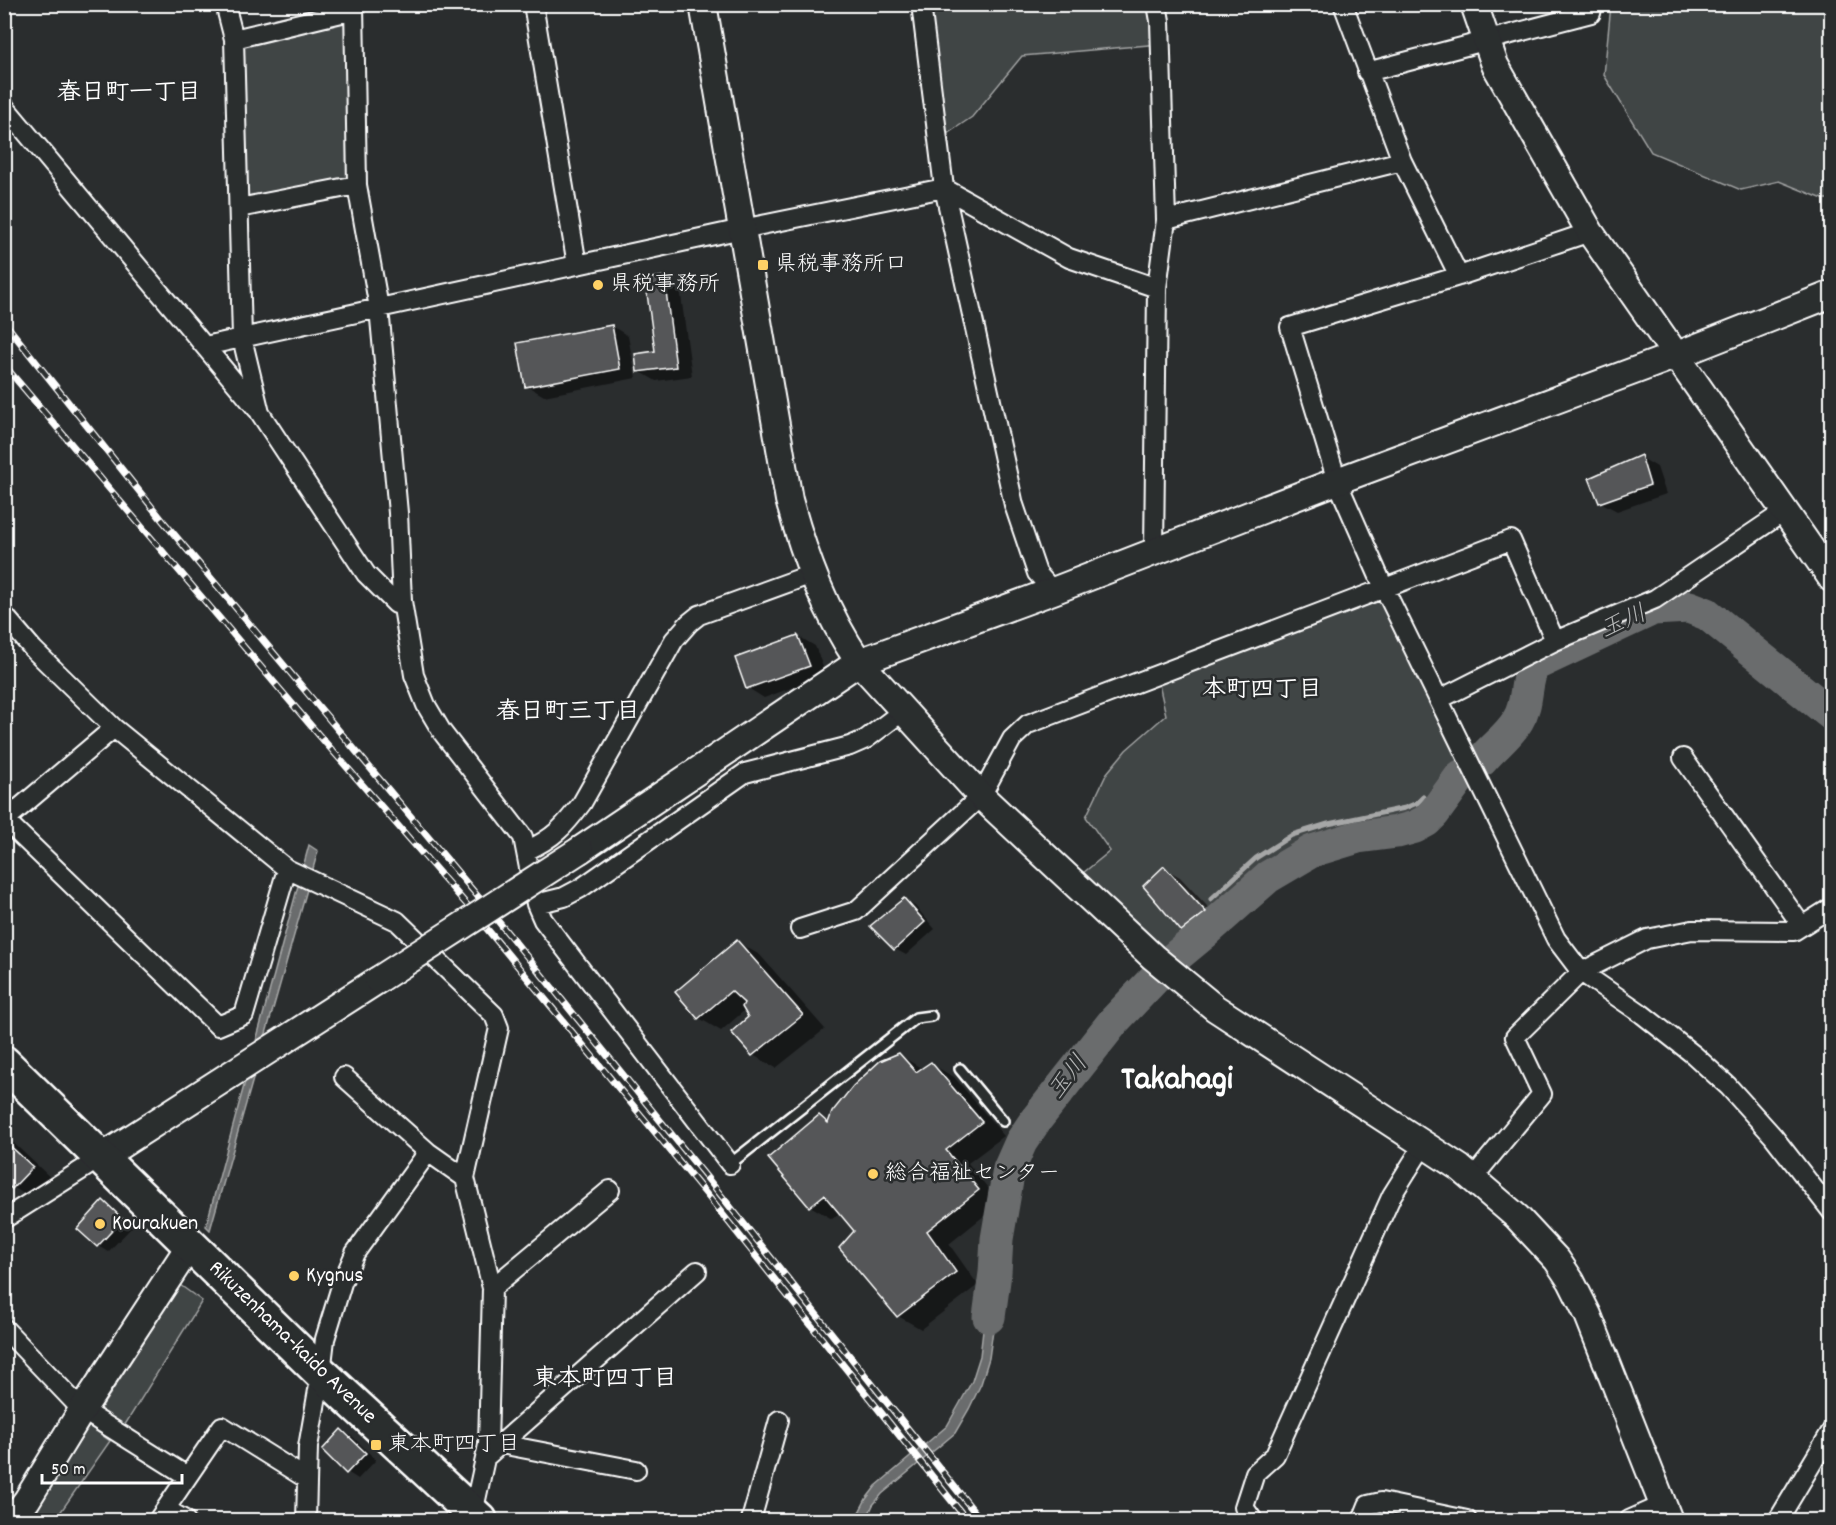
<svg xmlns="http://www.w3.org/2000/svg" width="1836" height="1525" viewBox="0 0 1836 1525" font-family="Dekko,'Klee One',sans-serif">
<style>
.green{fill:#414445;stroke:#a0a2a2;stroke-width:1.5}
.water{fill:#6a6c6d;stroke:#a6a7a7;stroke-width:1.5}
.shadow{fill:#0007}
.lines{fill:none;stroke-linecap:round;stroke-linejoin:round}
.stream{stroke:#a6a7a7;stroke-width:5}
.river{stroke:#6a6c6d;stroke-width:33}
.building{fill:#555758;stroke:#fff;stroke-width:1.5}
.lane-casing{stroke:#fff;stroke-width:14}
.street-casing{stroke:#fff;stroke-width:22}
.secondary-casing{stroke:#fff;stroke-width:30}
.highway-casing{stroke:#fff;stroke-width:38}
.lane{stroke:#2a2d2e;stroke-width:9}
.street{stroke:#2a2d2e;stroke-width:18}
.secondary{stroke:#2a2d2e;stroke-width:26}
.highway{stroke:#2a2d2e;stroke-width:33}
.rail-casing{stroke:#fff;stroke-width:7}
.rail{stroke:#2a2d2e;stroke-width:4.5;stroke-dasharray:14;stroke-linecap:butt}
.secondary-bridge-casing{stroke:#fff;stroke-width:30;stroke-linecap:butt}
.secondary-bridge{stroke:#2a2d2e;stroke-width:26}
.poi-dot{fill:#ffd166;stroke:#2a2d2e;stroke-width:2}
.labels{text-anchor:middle;dominant-baseline:central;stroke-width:5;stroke-linejoin:round;paint-order:stroke}
.poi-label{font-size:22px;fill:#fff;stroke:#2a2d2e;text-anchor:start}
.street-label{font-size:22px;fill:#fff;stroke:#2a2d2e}
.neighbourhood-label{font-size:24px;font-weight:bold;fill:#fff;stroke:#2a2d2e}
.water-label{font-size:24px;font-style:italic;fill:#b4b6b6;stroke:#2a2d2e}
.town-label{font-size:34px;font-weight:bold;fill:#fff;stroke:#2a2d2e}
</style>
<rect width="100%" height="100%" fill="#2a2d2e"/>
<filter id="ink" filterUnits="userSpaceOnUse"><feTurbulence type="fractalNoise" baseFrequency=".0167" numOctaves="2"/><feDisplacementMap in="SourceGraphic" scale="12" xChannelSelector="R" yChannelSelector="G"/><feConvolveMatrix kernelMatrix="1 2 1 2 8 2 1 2 1" color-interpolation-filters="sRGB"/></filter>
<g filter="url(#ink)">
<path class="green" d="M981 4 1156 5 1160 44 1022 56 972 117 938 140 922 13Z
M1611 5H1831V199H1823L1779 181 1741 190 1651 152 1604 75Z
M354 10 357 185 239 208 234 39Z
M1385 593 1464 753 1451 789 1426 821 1333 844 1297 860 1213 924 1173 959 1083 873 1110 851 1086 817 1107 773 1126 750 1166 715 1158 680Z
M180 1285 202 1301 123 1428 99 1411Z
M89 1426 110 1441 55 1520H30Z"/>
<path class="water" d="M309 845 318 851 210 1230 206 1226Z
M990 1272 1001 1273 989 1358 981 1384 969 1409 955 1433 882 1494 873 1505 866 1520H855L866 1499 876 1486 947 1426 960 1403 972 1381 980 1356Z"/>
<path class="shadow" d="M4 135 13 146 4 153Z
M663 278 680 288 692 376 656 381 639 371 657 352Z
M612 326 628 336 636 378 544 396 527 386Z
M1640 457 1657 467 1666 494 1617 511 1600 502Z
M798 636 815 646 826 675 764 698 748 688Z
M1164 868 1180 877 1222 922 1199 940 1182 930Z
M904 900 915 906 935 929 906 955 895 949Z
M737 942 760 955 825 1029 776 1068 753 1055 733 1032 750 1017 745 1010 721 1031 699 1018Z
M899 1055 923 1069 931 1064 954 1077 1004 1136 968 1163 1000 1203 949 1244 978 1285 921 1329 898 1316 856 1231 841 1212 832 1219 810 1206 819 1117 829 1123Z
M4 1134 54 1181 35 1201 8 1184 4 1187Z
M103 1202 114 1209 133 1226 108 1252 98 1246Z
M342 1431 353 1437 376 1460 358 1479 347 1472Z"/>
<g class="lines">
<path class="stream" d="M1211 899 1256 858 1292 835 1328 824 1405 808 1417 803 1423 797"/>
<path class="river" d="M1482 760C1493 746 1509 736 1518 720 1529 703 1524 682 1534 665L1653 609 1689 607 1707 614 1832 715
M989 1317 995 1273 997 1239 1009 1169 1021 1142 1035 1121 1114 1021 1173 959 1208 930 1268 877 1312 851 1358 837 1397 832 1415 827 1426 821 1434 813 1461 776"/>
</g>
<path class="building" d="M664 276 676 367 637 372 635 354 655 351 645 279Z
M612 325 620 369 525 387 517 343Z
M1641 455 1650 485 1599 503 1589 478Z
M798 635 810 666 746 689 735 658Z
M1164 866 1206 912 1181 931 1143 886Z
M904 898 925 922 894 950 870 926Z
M737 940 803 1015 752 1056 731 1032 748 1017 742 1007 744 1003 731 991 698 1019 675 992Z
M899 1053 916 1072 931 1062 982 1122 946 1150 979 1190 927 1231 956 1272 897 1317 839 1248 854 1231 824 1195 809 1207 768 1158 819 1115 828 1123 832 1112 853 1086 880 1061Z
M4 1140 33 1167 12 1189 4 1182Z
M103 1200 123 1219 97 1247 77 1229Z
M341 1429 366 1453 346 1474 322 1450Z"/>
<g class="lines">
<g class="lane-casing">
<path id="lane" d="M960 1069 1003 1121
M730 1164 916 1018 931 1016"/>
</g>
<g class="street-casing">
<path id="street" d="M225 4 234 39 242 338 260 413 366 574 396 604 402 601
M354 4 357 185 379 308 398 513 402 601 414 675 426 705 442 732 523 837 536 904 543 920 730 1164
M533 4 577 265
M921 4 944 188 1069 258 1157 288
M1343 4 1402 161 1459 276
M234 39 354 10
M1367 72 1591 13 1593 4
M4 106 257 409
M239 208 357 185
M1166 220 1402 161
M1590 232 1459 276 1290 327 1337 481 1384 588 1556 939 1581 972 1642 1014 1694 1055 1728 1086 1773 1136 1832 1212
M205 346 742 229 944 188 1014 505 1037 573 1053 591
M1154 551 1157 288 1166 220 1160 21 1157 4
M4 615 33 649 114 728 287 869 397 921 494 1015 499 1028 465 1178 492 1288 488 1445 472 1518
M1440 699 1555 641 1655 599 1785 511
M1683 758 1802 926
M4 819 218 1026 244 1015 287 869
M4 821 114 728
M526 851C554 838 564 827 582 803L674 640 689 623 699 615 812 574
M536 904 564 897 581 888 745 773 850 746 866 739 903 711
M800 929 856 911 981 796 1012 739 1028 724 1511 540 1555 641
M344 1077 428 1152 465 1178
M1472 1179 1542 1094 1515 1037 1581 972 1647 939 1692 930 1794 931 1832 907
M4 1219 102 1157
M492 1288 610 1190
M4 1328 82 1410 187 1476
M501 1444 636 1470
M486 1457 697 1271
M166 1509 185 1520
M158 1520 222 1426 307 1479
M306 1520 308 1447 321 1373 325 1339 342 1283 355 1253 428 1152
M751 1520 779 1420
M1253 1520 1244 1507 1255 1473 1275 1455 1392 1195 1424 1144
M1362 1520 1368 1505 1381 1502 1467 1520
M1629 1520 1663 1505
M1778 1520 1832 1430"/>
</g>
<g class="secondary-casing">
<path id="secondary" d="M703 4 789 500C805 558 825 612 859 662L981 796 1153 957 1215 1008 1460 1168 1517 1217 1557 1260 1571 1281 1588 1315 1669 1520
M1474 4 1495 65 1590 232 1832 579
M580 850 859 662 1053 591 1337 481 1677 355 1832 294
M102 1157 378 980
M12 1520 27 1500 82 1410 190 1245"/>
</g>
<g class="highway-casing">
<path id="highway" d="M4 1063 321 1373 480 1520"/>
</g>
<use href="#lane" class="lane"/>
<use href="#street" class="street"/>
<use href="#secondary" class="secondary"/>
<use href="#highway" class="highway"/>
<g class="rail-casing">
<path id="rail" d="M4 322 163 521 480 899 716 1189 981 1520
M4 365 318 734 468 906 707 1195 967 1520"/>
</g>
<use href="#rail" class="rail"/>
<g class="secondary-bridge-casing">
<path id="secondary-bridge" d="M378 980 580 850"/>
</g>
<use href="#secondary-bridge" class="secondary-bridge"/>
</g>
</g>
<g class="poi-dot">
<rect x="757" y="259" width="12" height="12" rx="3"/>
<circle cx="598" cy="285" r="6"/>
<circle cx="873" cy="1174" r="6"/>
<circle cx="100" cy="1224" r="6"/>
<circle cx="294" cy="1276" r="6"/>
<rect x="370" y="1439" width="12" height="12" rx="3"/>
</g>
<g class="labels">
<g class="poi-label">
<text x="775" y="265">県税事務所口</text>
<text x="610" y="285">県税事務所</text>
<text x="885" y="1174">総合福祉センター</text>
<text x="112" y="1224">Kourakuen</text>
<text x="306" y="1276">Kygnus</text>
<text x="388" y="1445">東本町四丁目</text>
</g>
<g class="street-label">
<text transform="translate(292 1343) rotate(44)">Rikuzenhama-kaido Avenue</text>
</g>
<g class="neighbourhood-label">
<text x="129" y="94">春日町一丁目</text>
<text x="1262" y="691">本町四丁目</text>
<text x="568" y="713">春日町三丁目</text>
<text x="605" y="1380">東本町四丁目</text>
</g>
<g class="water-label">
<text transform="translate(1624 623) rotate(-24)">玉川</text>
<text transform="translate(1069 1078) rotate(-52)">玉川</text>
</g>
<g class="town-label">
<text x="1177" y="1081">Takahagi</text>
</g>
</g>
<rect width="1836" height="1525" fill="none" stroke="#2a2d2e" stroke-width="24"/>
<rect x="12" y="12" width="1812" height="1501" fill="none" stroke="#fff" stroke-width="2" filter="url(#ink)"/>
<path d="M42 1474v9h140v-9" fill="none" stroke="#ffffff" stroke-width="3"/>
<text x="51" y="1474" font-size="18" fill="#ffffff" stroke="#2a2d2e" stroke-width="4.5" paint-order="stroke">50 m</text>
</svg>
